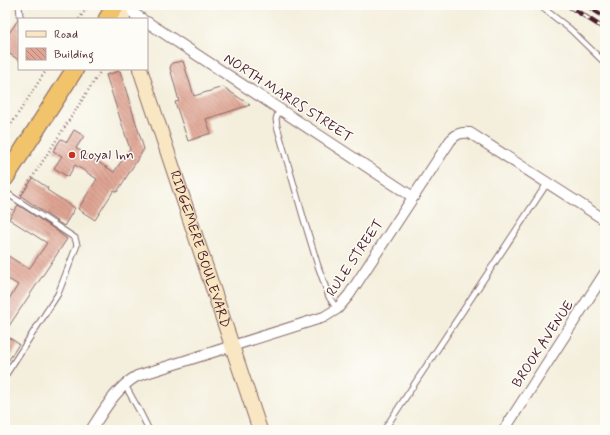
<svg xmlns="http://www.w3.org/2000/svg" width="610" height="435" viewBox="0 0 610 435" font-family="Mynerve,sans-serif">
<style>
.building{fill:url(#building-back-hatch)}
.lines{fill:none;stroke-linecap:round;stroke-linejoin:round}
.service-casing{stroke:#866869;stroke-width:7}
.minor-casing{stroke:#866869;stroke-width:12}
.secondary-casing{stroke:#866869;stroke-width:16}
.trunk-casing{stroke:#866869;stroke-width:19}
.path{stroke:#866869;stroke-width:2.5;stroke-dasharray:1 3;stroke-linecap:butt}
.service{stroke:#fff;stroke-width:5}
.minor{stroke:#fff;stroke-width:10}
.secondary{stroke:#f9e7c3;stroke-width:14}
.trunk{stroke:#f1c36a;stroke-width:17}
.rail-casing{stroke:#4a1f2b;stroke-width:4.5}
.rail{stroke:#fdfcf7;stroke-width:3;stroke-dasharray:9;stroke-linecap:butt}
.poi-dot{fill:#c8321e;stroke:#fdfcf7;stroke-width:1.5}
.labels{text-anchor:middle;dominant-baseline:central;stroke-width:3;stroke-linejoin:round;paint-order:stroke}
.street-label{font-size:14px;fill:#4a1f2b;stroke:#fdfcf7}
.poi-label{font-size:14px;fill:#4a1f2b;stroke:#fdfcf7;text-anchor:start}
</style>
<defs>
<pattern id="building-back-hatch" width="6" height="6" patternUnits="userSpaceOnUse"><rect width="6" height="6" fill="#dfa493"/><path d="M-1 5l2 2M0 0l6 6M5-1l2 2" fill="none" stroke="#b78578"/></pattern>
</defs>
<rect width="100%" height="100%" fill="#fdfcf7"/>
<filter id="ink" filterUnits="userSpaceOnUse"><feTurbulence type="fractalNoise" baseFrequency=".025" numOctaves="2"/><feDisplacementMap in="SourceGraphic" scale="8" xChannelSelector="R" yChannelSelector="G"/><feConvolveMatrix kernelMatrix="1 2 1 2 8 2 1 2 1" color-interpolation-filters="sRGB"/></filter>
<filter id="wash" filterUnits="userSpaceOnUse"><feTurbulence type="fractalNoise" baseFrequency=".012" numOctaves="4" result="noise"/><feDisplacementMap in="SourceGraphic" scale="16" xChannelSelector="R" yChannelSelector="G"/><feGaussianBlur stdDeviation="0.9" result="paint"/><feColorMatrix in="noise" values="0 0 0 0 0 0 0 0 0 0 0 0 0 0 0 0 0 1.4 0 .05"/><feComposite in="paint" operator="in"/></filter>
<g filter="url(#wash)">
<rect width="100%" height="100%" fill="#f4efdd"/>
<g id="blocks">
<path class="building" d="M18 20 19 22V60L5 51V39Z
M183 61 194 96 223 87 250 105 206 119 211 133 188 141 175 102 179 101 170 68 172 63Z
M120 71 144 149 117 192 114 190 95 220 78 209 97 179 75 165 68 177 54 168 62 156 53 151 61 139 67 142 74 130 84 136 76 148 114 172 130 149 106 75Z
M33 178 48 188 47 190 75 208 64 226 21 196Z
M18 205 59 232V233L67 239 5 332V305L18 285 5 277V254L29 269 47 243 9 219Z
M5 335 19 344 5 366Z"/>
</g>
</g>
<g filter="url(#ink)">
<use href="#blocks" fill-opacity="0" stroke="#866869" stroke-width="1"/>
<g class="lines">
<g class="service-casing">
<path id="service" d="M19 5 20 16 22 19
M539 5 570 29 605 63
M279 110 276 119 277 126 304 220 318 266 329 297 337 309
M5 192 75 238 77 245 58 294 5 376
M125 385 140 412 149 430
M384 430 548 182"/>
</g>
<g class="minor-casing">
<path id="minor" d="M121 5 142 19
M147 22 413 197
M91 430C104 410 116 388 137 376L324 317 337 309 349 295 450 141C456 134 460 132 470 133L605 220
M504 430 605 273"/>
</g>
<g class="secondary-casing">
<g id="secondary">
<path d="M118 5 123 19"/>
<path id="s1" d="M140 69 260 430"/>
</g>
</g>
<g class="trunk-casing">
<path id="trunk" d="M107 19 116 5
M5 178 75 69"/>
</g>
<path class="path" d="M79 19 89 5
M5 134 47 69
M21 195 102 69
M5 220 13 207"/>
<use href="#service" class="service"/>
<use href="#minor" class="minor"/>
<use href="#secondary" class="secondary"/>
<use href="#trunk" class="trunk"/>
<g class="rail-casing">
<path id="rail" d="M567 5 605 29
M586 5 605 17
M600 5 605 8"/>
</g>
<use href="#rail" class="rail"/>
</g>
</g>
<circle class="poi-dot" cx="72" cy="155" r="4"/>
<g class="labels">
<g class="street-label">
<text transform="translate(288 98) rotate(33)">NORTH MARRS STREET</text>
<text stroke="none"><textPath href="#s1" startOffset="190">RIDGEMERE BOULEVARD</textPath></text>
<text transform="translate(355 258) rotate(-56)">RULE STREET</text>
<text transform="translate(543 344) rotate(-57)">BROOK AVENUE</text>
</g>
<g class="poi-label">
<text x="80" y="155">Royal Inn</text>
</g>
</g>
<rect width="610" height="435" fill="none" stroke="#fdfcf7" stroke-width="20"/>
<rect x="18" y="18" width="130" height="52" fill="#fdfcf7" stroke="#b5a4a5"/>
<rect x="26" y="31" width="20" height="6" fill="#f9e7c3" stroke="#b5a4a5"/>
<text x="54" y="38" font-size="12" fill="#4a1f2b">Road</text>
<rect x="26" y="48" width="20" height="12" fill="url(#building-back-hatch)" stroke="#b5a4a5"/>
<text x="54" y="58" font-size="12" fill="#4a1f2b">Building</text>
</svg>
